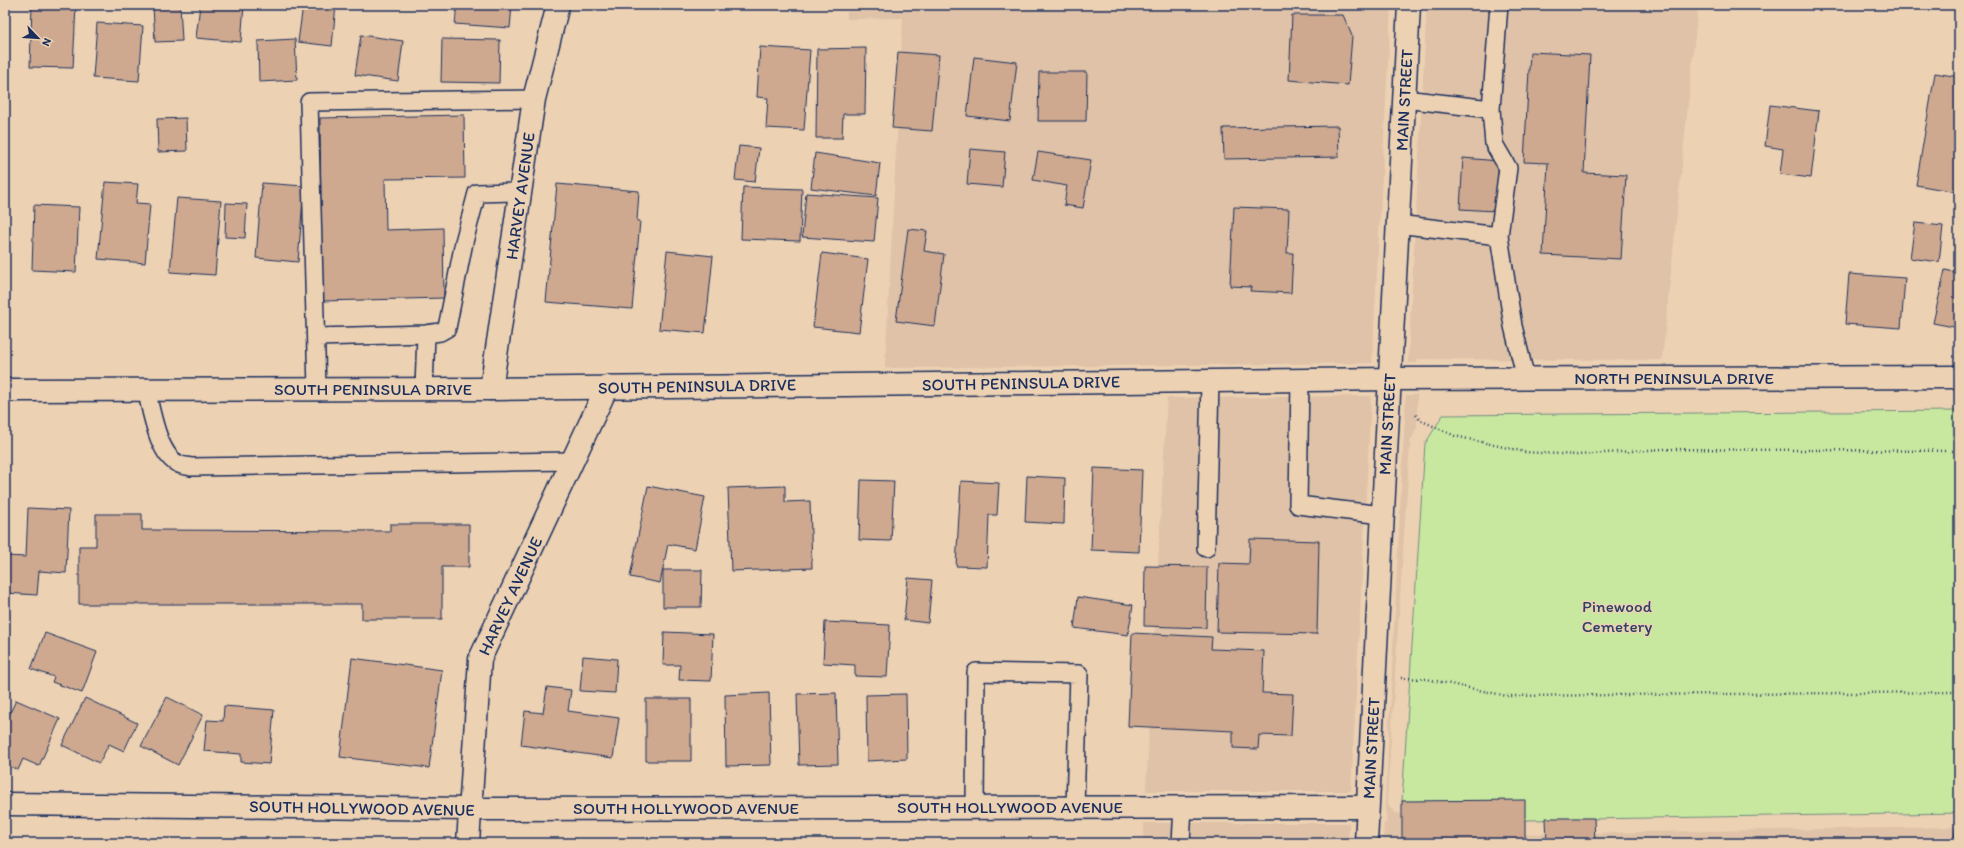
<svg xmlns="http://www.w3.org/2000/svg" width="1964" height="848" viewBox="0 0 1964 848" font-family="Itim,sans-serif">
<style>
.built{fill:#dfc2a7}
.green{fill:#c8e8a0;stroke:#728c7f}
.building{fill:#cea98f;stroke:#1b2f5e}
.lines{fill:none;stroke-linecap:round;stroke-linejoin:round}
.lane-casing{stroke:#1b2f5e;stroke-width:20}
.street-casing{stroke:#1b2f5e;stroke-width:25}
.secondary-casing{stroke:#1b2f5e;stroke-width:25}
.path{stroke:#1b2f5e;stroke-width:2.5;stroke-dasharray:1 3;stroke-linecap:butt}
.lane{stroke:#ecd1b3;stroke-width:17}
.street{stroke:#ecd1b3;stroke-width:22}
.secondary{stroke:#ecd1b3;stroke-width:22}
.labels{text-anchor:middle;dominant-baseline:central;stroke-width:3;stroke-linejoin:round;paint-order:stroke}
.street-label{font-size:17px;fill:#1b2f5e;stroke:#ecd1b3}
.park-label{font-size:17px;fill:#2c4265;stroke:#ecd1b3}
</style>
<rect width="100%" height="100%" fill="#ecd1b3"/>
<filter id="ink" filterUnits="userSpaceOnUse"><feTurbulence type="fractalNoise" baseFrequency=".025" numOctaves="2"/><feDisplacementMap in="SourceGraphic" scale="8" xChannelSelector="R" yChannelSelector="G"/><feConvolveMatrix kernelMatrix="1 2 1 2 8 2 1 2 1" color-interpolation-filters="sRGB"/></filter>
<g filter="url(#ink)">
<path class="built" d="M1154 5H1391L1372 363 885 368 903 18 847 19V12Z
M1427 5H1698L1662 360 1418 359 1417 363H1408Z
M1406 395H1417V427L1410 442 1387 799 1389 807 1395 813 1517 831 1527 834 1959 827V843H1383L1384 823H1387L1385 808Z
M1371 396 1351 791H1146L1167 398Z
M1144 823H1349L1348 843H1143Z"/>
<path class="green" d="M1959 411V813L1525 820 1402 801 1425 444 1443 415Z"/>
<path class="building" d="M32 5H76L73 68 30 67Z
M180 5 182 41 155 42 153 6Z
M200 5H244L241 42 196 38Z
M303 5H336L332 46 298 42Z
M457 5H512L510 28 455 24Z
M1292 15H1343L1352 36 1348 85 1289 80Z
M97 23 143 26 139 81 93 78Z
M361 35 403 41 398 81 355 75Z
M295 39 297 80 259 82 258 41Z
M442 39 500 40 499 83 441 82Z
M760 47 810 50 804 130 766 128 768 98 757 97Z
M866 48 865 114H843L842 138H816L817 49Z
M898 52 939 55 932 131 892 128Z
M1530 52 1590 55 1584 173 1626 175 1621 259 1543 255 1548 163 1524 162Z
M974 57 1017 62 1010 121 967 116Z
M1039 72H1087L1086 121H1038Z
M1935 73 1959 77V180L1957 192 1916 185Z
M1770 105 1819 111 1811 178 1780 174 1783 149 1765 146Z
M464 115 465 178 385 179 386 230 443 228 444 298 322 301 320 118Z
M186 118 187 151 158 152 157 119Z
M1338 126 1339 157 1224 159 1223 128Z
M739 146 759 148 755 182 735 180Z
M970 149 1005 152 1002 187 967 184Z
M1038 152 1091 160 1083 208 1064 205 1067 186 1033 180Z
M815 153 880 163 876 196 811 188Z
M1463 158 1499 161 1495 211 1460 209Z
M105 182 138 184 136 203 150 204 145 263 98 259Z
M262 183 304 186 298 262 256 258Z
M557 184 639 191 637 221H640L632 309 546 302Z
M743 187 802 189 800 241 741 239Z
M806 193 878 198 874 242 802 237Z
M177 198 221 201 215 275 170 272Z
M226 203 247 204 245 238 225 237Z
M34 205 79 207 76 272 32 270Z
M1234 207 1289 209 1287 253H1293L1291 293 1250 291 1251 287 1230 286Z
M1915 223 1943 226 1939 262 1910 258Z
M908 229 927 231 924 251 944 254 935 326 896 321Z
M667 251 713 256 705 333 659 329Z
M822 253 868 259 859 332 813 327Z
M1945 270 1959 273V328L1933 323Z
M1849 274 1905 278 1901 328 1845 324Z
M1094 468 1142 470 1139 552 1091 550Z
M1027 476 1065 478 1064 524 1025 522Z
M861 480 894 481 891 541 859 540Z
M961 481 999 483 997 515H989L987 567 956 566Z
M648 486 705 497 695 549 668 544 660 583 630 577Z
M785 486V502L810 501 812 568 731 571 728 488Z
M28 508 69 510 66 573 39 571 37 595 5 593V556L26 557Z
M96 514H142V530L390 531V524H469V567H442V619H362V604H79V546H96Z
M1250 539 1319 541 1317 634 1217 632 1219 563 1249 564Z
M1145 566 1207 567 1206 628 1144 626Z
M663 570H702L701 607H663Z
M908 578 932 580 928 623 904 620Z
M1078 597 1133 605 1128 635 1074 628Z
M825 622 890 625 887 677 855 676V665L823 663Z
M664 632 713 634 711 681 679 680 680 665H663Z
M45 633 97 652 82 693 52 682 54 677 31 669Z
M1132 633 1212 637 1211 649 1264 651 1262 693 1293 694 1291 736 1259 735 1258 749 1233 748V731L1128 726Z
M583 656 617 659 615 693 580 691Z
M352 658 442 670 429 768 340 757Z
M547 687 571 690 568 711 619 718 613 758 521 745 525 711 543 713Z
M769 693 771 765 726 766 725 695Z
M836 693 838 764 799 765 797 694Z
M906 694 907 759 867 761 866 695Z
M167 697 203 715 178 765 141 746Z
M85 698 137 723 124 751 109 744 99 763 62 745Z
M646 699H691V761H646Z
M16 700 60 719 39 766 23 759 18 770 5 764V724Z
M224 706 274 710 269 764 241 762V754L204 751 207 720 223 721Z
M1525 800V843H1402V801Z
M1957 811H1959V843H1954Z
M1546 818H1594L1595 843H1547Z"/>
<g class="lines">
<g class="lane-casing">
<path id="lane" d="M1499 5 1491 109 1494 144 1508 168 1499 236 1513 326 1526 379
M1404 99 1491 109
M1397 224 1499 236
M317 337 426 334 440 332 447 328 464 242 477 193 520 192
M1300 380 1298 505 1382 515
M424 388 426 334
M146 389C151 409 158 456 179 464 182 466 187 466 191 467L573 461
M317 389 309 102 534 99
M1206 548 1210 381
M975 807 976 672 1079 674 1075 807
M1181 843 1183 807"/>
</g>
<g class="street-casing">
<path id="street" d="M1390 379 1959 377
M491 389 534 99 558 5
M5 804 470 809 1367 807
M468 843 480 659 607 387"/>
</g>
<g class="secondary-casing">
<path id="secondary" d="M5 390 491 389 1390 379
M1366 843 1409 5"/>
</g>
<path class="path" d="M1416 415 1420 420 1455 436 1525 452 1577 455 1662 449 1959 451
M1401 678 1427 679 1507 696 1959 692"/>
<use href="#lane" class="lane"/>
<use href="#street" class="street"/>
<use href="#secondary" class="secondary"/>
</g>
</g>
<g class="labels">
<g class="street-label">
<text transform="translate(1404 100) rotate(-87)">MAIN STREET</text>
<text transform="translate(520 196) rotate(-82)">HARVEY AVENUE</text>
<text x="1674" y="378">NORTH PENINSULA DRIVE</text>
<text transform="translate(1021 383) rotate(-1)">SOUTH PENINSULA DRIVE</text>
<text transform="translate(697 386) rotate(-1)">SOUTH PENINSULA DRIVE</text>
<text x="373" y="389">SOUTH PENINSULA DRIVE</text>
<text transform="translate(1387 424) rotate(-87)">MAIN STREET</text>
<text transform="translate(510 596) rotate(-65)">HARVEY AVENUE</text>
<text transform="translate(1371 748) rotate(-87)">MAIN STREET</text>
<text x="1010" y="807">SOUTH HOLLYWOOD AVENUE</text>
<text transform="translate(362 808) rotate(1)">SOUTH HOLLYWOOD AVENUE</text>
<text x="686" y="808">SOUTH HOLLYWOOD AVENUE</text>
</g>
<g class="park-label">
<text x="1617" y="606">Pinewood<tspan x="1617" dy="20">Cemetery</tspan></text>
</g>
</g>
<rect width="1964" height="848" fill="none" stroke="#ecd1b3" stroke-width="20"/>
<rect x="10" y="10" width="1944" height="828" fill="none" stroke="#1b2f5e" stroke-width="1.5" filter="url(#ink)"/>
<g transform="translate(38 38) rotate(115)" stroke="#ecd1b3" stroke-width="3" paint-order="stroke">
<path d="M0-3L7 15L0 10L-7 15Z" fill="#1b2f5e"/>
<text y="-6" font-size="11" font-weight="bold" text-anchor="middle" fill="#1b2f5e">N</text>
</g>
</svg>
